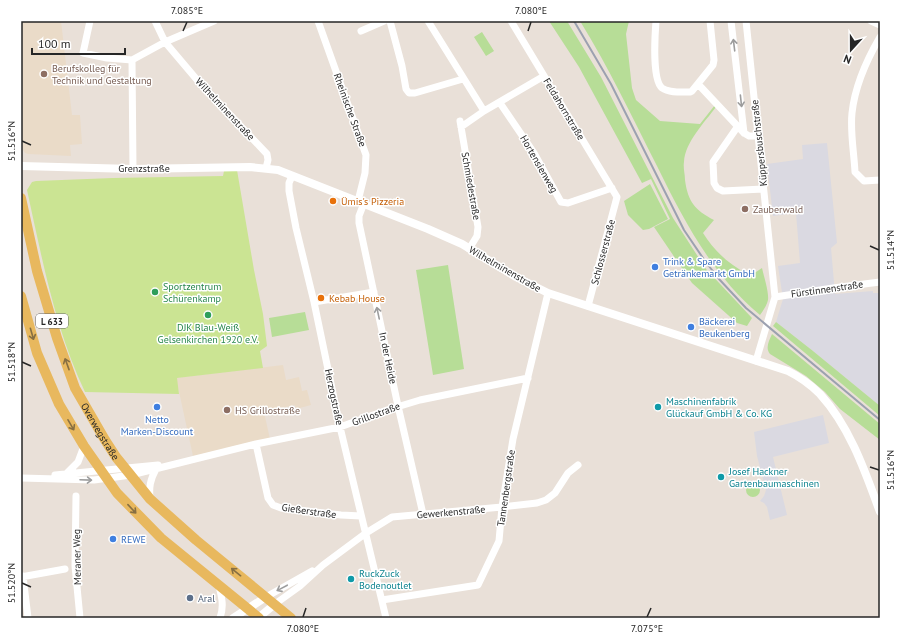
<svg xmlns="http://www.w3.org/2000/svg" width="901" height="639" viewBox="0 0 901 639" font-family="'PT Sans',sans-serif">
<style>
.industrial{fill:#dad9e1}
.education{fill:#eadbc8}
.green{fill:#b7dd97}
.pitch{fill:#cbe493}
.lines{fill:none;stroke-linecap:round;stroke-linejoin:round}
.minor{stroke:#fff;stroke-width:7}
.tertiary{stroke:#fff;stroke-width:8}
.primary{stroke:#e8b85e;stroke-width:10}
.rail{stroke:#9ca1b0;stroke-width:2}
.oneway{stroke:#9d9d9d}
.oneway2{stroke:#876f42}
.ticks{fill:none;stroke:#262626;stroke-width:1.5}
.education-dot{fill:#8d6e63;stroke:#fff;stroke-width:1.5}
.food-dot{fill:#e8710a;stroke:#fff;stroke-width:1.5}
.shop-dot{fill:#3f7fe0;stroke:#fff;stroke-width:1.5}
.leisure-dot{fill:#2e9e5b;stroke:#fff;stroke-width:1.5}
.culture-dot{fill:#0f9aa8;stroke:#fff;stroke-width:1.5}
.service-dot{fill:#5c6f8a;stroke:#fff;stroke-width:1.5}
.labels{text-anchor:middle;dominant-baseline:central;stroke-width:3;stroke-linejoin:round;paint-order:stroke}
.shield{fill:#fff;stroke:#676767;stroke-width:1}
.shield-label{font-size:9px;font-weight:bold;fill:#262626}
.education-label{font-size:10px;fill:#785e54;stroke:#fff;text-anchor:start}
.street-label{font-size:10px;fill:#262626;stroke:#fff}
.food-label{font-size:10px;fill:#c56008;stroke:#fff;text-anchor:start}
.shop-label{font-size:10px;fill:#366cbe;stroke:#fff;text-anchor:start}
.leisure-label{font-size:10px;fill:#27864d;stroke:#fff;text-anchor:start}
.culture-label{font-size:10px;fill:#0d838f;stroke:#fff;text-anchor:start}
.service-label{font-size:10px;fill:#4e5e75;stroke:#fff;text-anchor:start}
.neatline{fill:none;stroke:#262626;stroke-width:1.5}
.ticks-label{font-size:10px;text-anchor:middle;fill:#262626}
</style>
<rect width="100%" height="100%" fill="#e9e0d8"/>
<path class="industrial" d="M827 143 837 243 831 248 835 294 873 291V293H880V406L813 351 776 322 783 299 778 266 800 263 796 213 773 216 767 164 803 159 802 145Z
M823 415 829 443 773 457 787 515 770 520 767 507 764 503 760 501 764 496 766 490 757 456 754 432Z"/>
<path class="education" d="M21 21H61L72 115H80L82 144 70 145 71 156 28 154 25 153 21 147Z
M283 365 286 380 299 377 302 391 307 390 311 405 296 409 295 405 264 412 270 439 193 456 176 378Z"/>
<path class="green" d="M549 21H567L601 77 673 218 706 269 752 318 747 326 737 323 692 283 654 227 670 219 651 179 642 183 579 67Z
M580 21H629L626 34 632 88 636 100 660 121 700 124 715 105 716 107C705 122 685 142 684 162 683 168 685 174 685 180 688 202 695 210 714 220L703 233C714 251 729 264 747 274L756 272 762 268C764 277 769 292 768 300 767 305 763 311 760 315 713 276 684 221 657 166 632 117 609 68 580 21Z
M482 32 494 51 486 56 474 37Z
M650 184 668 219 649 229 643 230 628 215 624 201Z
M448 265 464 369 433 375 416 270Z
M305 312 309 330 272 337 269 318Z
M776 322 813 351 880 406V416L773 326Z
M772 334 880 424V440L840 409 825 392 806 376 770 354C765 348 769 341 772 334Z
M746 490a7 7 0 1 1 14 0a7 7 0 1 1-14 0Z"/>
<path class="pitch" d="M237 170 254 270 263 314 267 346 260 351 263 368 177 378 179 394 85 392C55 329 42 258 27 190L32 182 36 181 113 178 223 176 224 171Z"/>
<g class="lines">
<path class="minor" d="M90 21 83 53 107 58 132 60
M155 21 165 42 198 81 267 154 268 160 266 168
M318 21 366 155 365 173 358 201
M390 21 402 66 406 89 409 93H415L463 79
M428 21 484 111 461 127
M511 21 617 197 588 306
M656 21C655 34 652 80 662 88 669 93 681 92 690 92L692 91 713 65 714 60 710 21
M731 21 744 133
M746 21 775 297 756 361
M871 21 880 25
M361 31 384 21
M880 37C866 61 855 85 852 113 850 132 854 152 855 172L864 181 880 180
M698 84 744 133 749 136H758
M500 103 534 153 561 202 568 203 612 188
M484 111 544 76
M460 121 478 227 477 236 469 249
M738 126 713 162 714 183 717 188 723 191 763 189
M133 169 132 60 165 42 214 21
M292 176 289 183V191L296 228 314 302 340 427 386 618
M364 203 359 216V223L398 406 423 514
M775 297 833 288 880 282
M314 302 374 292
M256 444 268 498 273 505 281 508 341 515 361 516
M67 473 78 462 84 446
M55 475 158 465
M21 478 94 480 131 475 256 444 340 427 387 410 420 400 528 378
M76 496 75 566 80 618
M150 499C149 487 150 480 156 469
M23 576 28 618
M21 577 65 569
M219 586C222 598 224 607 220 618
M266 597 312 571
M382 600 478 585 499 541 502 507 513 439 548 293
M275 604 300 586 323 565 366 533 392 517 502 507 537 503 546 500 555 493 568 473 578 465"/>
<path class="tertiary" d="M21 166 133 169 250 167 278 170 428 229 462 244 516 277 548 293 788 371C800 377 811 385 820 394 850 427 865 471 880 512
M233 618 266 597
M258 618 275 604"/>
<g class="primary">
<path id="s1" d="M21 198 37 271 57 338 75 388 105 440 116 457 150 499 196 540 291 618"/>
<path d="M21 296 37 353 59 404 84 446 117 493 161 538 259 618"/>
</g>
<path class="rail" d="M574 21 611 84 684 230 705 261 719 279 746 308 880 420"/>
</g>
<defs><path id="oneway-shaft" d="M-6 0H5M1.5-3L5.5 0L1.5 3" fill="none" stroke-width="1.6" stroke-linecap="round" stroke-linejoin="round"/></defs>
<g class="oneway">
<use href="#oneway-shaft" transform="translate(734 45) rotate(-97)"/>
<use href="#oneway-shaft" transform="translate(741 101) rotate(84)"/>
<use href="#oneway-shaft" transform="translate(378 313) rotate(-102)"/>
<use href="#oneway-shaft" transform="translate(86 480) rotate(2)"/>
<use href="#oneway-shaft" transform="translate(282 588) rotate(152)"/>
</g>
<g class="oneway2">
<use href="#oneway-shaft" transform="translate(32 334) rotate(74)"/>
<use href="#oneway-shaft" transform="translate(67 364) rotate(-110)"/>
<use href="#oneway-shaft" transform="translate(71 425) rotate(60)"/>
<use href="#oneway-shaft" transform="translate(132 509) rotate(47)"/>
<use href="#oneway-shaft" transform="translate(236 572) rotate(-141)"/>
</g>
<path class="ticks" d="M183 31 187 22M528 31 531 22M22 141 31 145M870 246 879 250M22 362 31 366M870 467 879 470M22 583 31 587M303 617 306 608M647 617 651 608"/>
<g class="education-dot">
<circle cx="44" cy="74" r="4"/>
<circle cx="745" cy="209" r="4"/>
<circle cx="227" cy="410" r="4"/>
</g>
<g class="food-dot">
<circle cx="333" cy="201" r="4"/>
<circle cx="321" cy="298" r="4"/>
</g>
<g class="shop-dot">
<circle cx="655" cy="267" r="4"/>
<circle cx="691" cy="327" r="4"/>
<circle cx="157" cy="407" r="4"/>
<circle cx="113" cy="539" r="4"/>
</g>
<g class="leisure-dot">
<circle cx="155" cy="292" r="4"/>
<circle cx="208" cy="315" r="4"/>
</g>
<g class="culture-dot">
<circle cx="658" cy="407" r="4"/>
<circle cx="721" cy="477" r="4"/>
<circle cx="351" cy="579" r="4"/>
</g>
<circle class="service-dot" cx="190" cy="598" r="4"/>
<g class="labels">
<rect class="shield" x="36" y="314" width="32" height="14" rx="3"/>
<g class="shield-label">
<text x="52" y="321">L 633</text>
</g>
<g class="education-label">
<text x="52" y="68">Berufskolleg für<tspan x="52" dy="12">Technik und Gestaltung</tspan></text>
<text x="753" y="209">Zauberwald</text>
<text x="235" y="410">HS Grillostraße</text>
</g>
<g class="street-label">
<text transform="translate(225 109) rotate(47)">Wilhelminenstraße</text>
<text transform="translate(564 109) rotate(59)">Feldahornstraße</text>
<text transform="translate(350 110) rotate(70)">Rheinische Straße</text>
<text transform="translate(759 143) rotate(-96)">Küppersbuschstraße</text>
<text transform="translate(539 164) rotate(60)">Hortensienweg</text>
<text x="144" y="168">Grenzstraße</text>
<text transform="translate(471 186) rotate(80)">Schmiedestraße</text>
<text transform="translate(603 252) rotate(-75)">Schlosserstraße</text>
<text transform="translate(505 269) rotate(30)">Wilhelminenstraße</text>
<text transform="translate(827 289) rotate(-8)">Fürstinnenstraße</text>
<text transform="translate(388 358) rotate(78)">In der Heide</text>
<text transform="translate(334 397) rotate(78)">Herzogstraße</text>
<text transform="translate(376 414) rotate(-20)">Grillostraße</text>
<text stroke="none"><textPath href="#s1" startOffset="248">Overwegstraße</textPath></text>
<text transform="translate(506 488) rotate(-82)">Tannenbergstraße</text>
<text transform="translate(309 511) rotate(8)">Gießerstraße</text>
<text transform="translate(451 512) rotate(-5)">Gewerkenstraße</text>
<text transform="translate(77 557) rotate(-91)">Meraner Weg</text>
</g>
<g class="food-label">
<text x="341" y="201">Ümis's Pizzeria</text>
<text x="329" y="298">Kebab House</text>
</g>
<g class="shop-label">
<text x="663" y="261">Trink &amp; Spare<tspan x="663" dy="12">Getränkemarkt GmbH</tspan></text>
<text x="699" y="321">Bäckerei<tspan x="699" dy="12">Beukenberg</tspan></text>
<text x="157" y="419" text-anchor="middle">Netto<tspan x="157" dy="12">Marken-Discount</tspan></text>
<text x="121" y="539">REWE</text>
</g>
<g class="leisure-label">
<text x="163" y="286">Sportzentrum<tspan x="163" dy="12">Schürenkamp</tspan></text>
<text x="208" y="327" text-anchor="middle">DJK Blau-Weiß<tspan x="208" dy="12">Gelsenkirchen 1920 e.V.</tspan></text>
</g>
<g class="culture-label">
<text x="666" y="401">Maschinenfabrik<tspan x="666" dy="12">Glückauf GmbH &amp; Co. KG</tspan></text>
<text x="729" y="471">Josef Hackner<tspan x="729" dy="12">Gartenbaumaschinen</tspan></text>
<text x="359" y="573">RuckZuck<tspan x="359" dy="12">Bodenoutlet</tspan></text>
</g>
<g class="service-label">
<text x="198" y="598">Aral</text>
</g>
</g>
<rect width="901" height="639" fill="none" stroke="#ffffff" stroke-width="44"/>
<g transform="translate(851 50) rotate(201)" stroke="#ffffff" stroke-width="3" paint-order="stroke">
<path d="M0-3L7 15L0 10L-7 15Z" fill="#262626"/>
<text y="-6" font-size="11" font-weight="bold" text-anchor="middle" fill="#262626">N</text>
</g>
<path d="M32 48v6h93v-6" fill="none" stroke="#262626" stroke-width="2"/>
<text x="38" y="48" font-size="12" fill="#262626" stroke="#ffffff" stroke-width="3" paint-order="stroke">100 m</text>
<rect x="22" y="22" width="857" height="595" class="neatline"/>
<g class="ticks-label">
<text x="187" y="14">7.085°E</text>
<text x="531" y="14">7.080°E</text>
<text transform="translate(11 141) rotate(-90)" y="4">51.516°N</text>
<text transform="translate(890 250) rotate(-90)" y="4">51.514°N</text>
<text transform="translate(11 362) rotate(-90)" y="4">51.518°N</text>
<text transform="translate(890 470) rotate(-90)" y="4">51.516°N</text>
<text transform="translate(11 583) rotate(-90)" y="4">51.520°N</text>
<text x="303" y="632">7.080°E</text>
<text x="647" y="632">7.075°E</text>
</g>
</svg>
